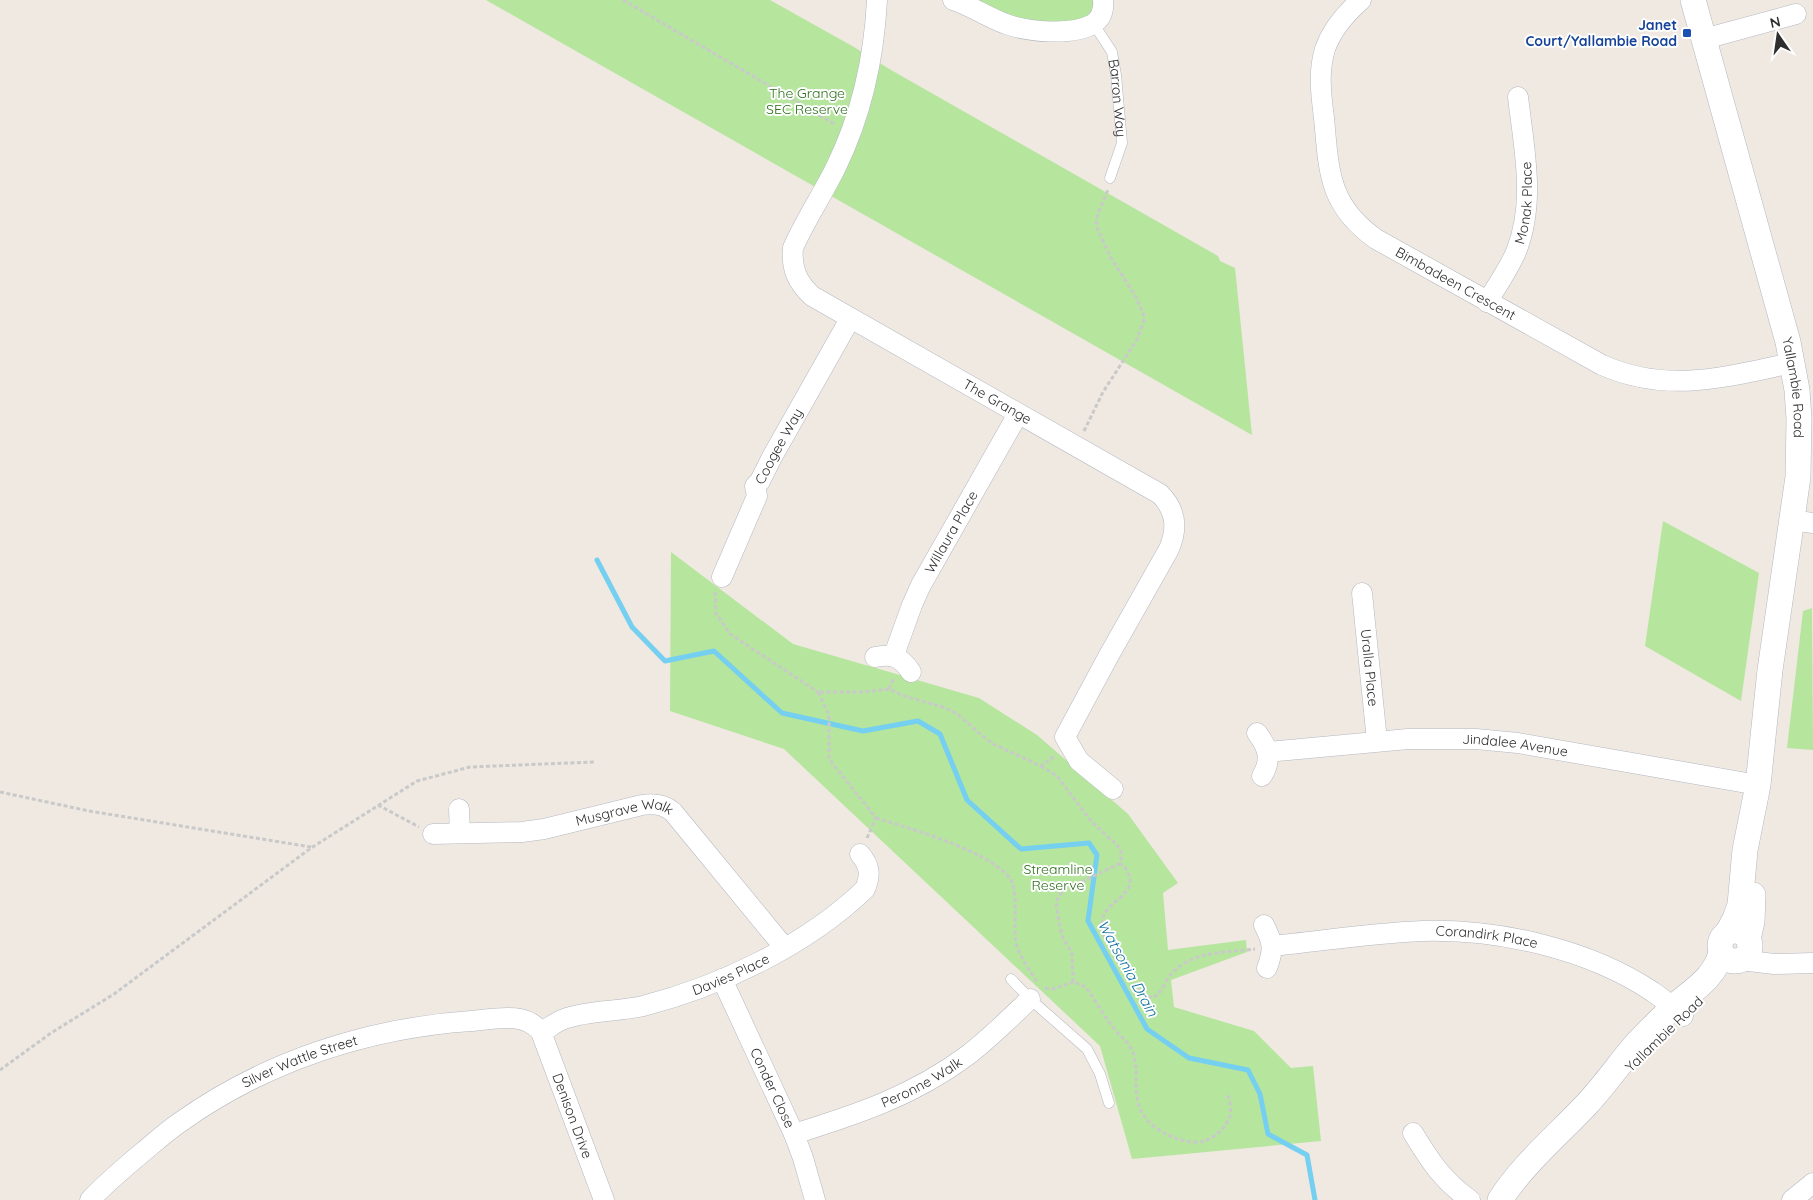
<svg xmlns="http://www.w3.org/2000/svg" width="1813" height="1200" viewBox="0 0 1813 1200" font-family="Quicksand,sans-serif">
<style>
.green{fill:#b6e59e}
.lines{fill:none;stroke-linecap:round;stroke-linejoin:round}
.stream{stroke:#75cff0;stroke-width:5}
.service-casing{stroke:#b4b7c1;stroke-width:11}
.minor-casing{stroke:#b4b7c1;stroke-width:21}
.tertiary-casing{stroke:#b4b7c1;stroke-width:26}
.path{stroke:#c9c9c9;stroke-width:3;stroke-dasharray:4 2.5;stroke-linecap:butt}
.service{stroke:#fff;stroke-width:10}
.minor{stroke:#fff;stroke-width:20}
.tertiary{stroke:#fff;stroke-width:25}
.transit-dot{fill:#1a4fb4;stroke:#fff;stroke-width:2}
.labels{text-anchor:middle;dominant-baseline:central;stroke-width:4;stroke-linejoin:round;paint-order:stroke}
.transit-label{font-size:14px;font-weight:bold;fill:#164399;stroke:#fff;text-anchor:end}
.park-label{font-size:14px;fill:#2c6e1b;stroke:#fff}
.street-label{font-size:14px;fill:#2e2e2e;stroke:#fff}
.water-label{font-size:15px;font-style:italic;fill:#0d6fa3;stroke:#fff}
</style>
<rect width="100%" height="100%" fill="#efe9e1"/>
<path class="green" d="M486 0H770L854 47 891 70 1218 256 1220 261 1235 268 1252 435Z
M969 0H1098V3L1087 20 1035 25Z
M1663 521 1759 573 1741 701 1645 646Z
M671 552 793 644 979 698 1037 735 1128 814 1178 883 1163 893 1168 950 1246 940 1247 952 1171 980 1174 1007 1254 1031 1291 1068 1313 1066 1321 1141 1132 1159 1100 1046 784 749 670 711Z
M1812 608 1813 750 1787 748 1803 611Z"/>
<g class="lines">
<path class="stream" d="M597 560 632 627 665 661 714 651 782 713 863 731 918 721 940 734 967 800 1021 849 1089 843 1097 855 1088 921 1147 1029 1189 1058 1248 1070 1260 1094 1268 1134 1307 1155 1315 1200"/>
<g class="service-casing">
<g id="service">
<path id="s1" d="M1093 23 1112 52 1116 75 1122 143 1110 178"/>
<path d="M1011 979 1030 999 1087 1049 1100 1074 1109 1103"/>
</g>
</g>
<g class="minor-casing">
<g id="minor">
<path id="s2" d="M877 0C874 58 862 114 836 167 823 194 805 220 793 248 791 268 797 282 812 296L1160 494C1176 510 1178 528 1169 549L1108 657 1065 737 1079 761 1113 789"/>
<path d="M953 0C972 6 988 18 1006 24 1028 32 1072 36 1093 24 1102 18 1104 9 1103 0"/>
<path id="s3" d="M1361 0C1345 14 1332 29 1325 49 1318 72 1321 94 1324 118 1329 171 1328 205 1376 239L1602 365C1668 394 1725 377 1792 363"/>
<path d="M1704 39 1796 14"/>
<path id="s4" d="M1487 302C1497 286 1508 270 1516 252 1536 202 1524 149 1518 97"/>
<path d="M1792 520 1813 523"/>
<path id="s5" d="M722 577 757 496 755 486 760 481 772 457 850 319"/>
<path id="s6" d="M1362 593 1377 741"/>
<path id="s7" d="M894 655 912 605 921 585 1018 414"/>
<path d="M875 657C893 653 902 658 911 672"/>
<path d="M1257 733C1268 747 1272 760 1262 776"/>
<path id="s8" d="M1268 752 1408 739H1476L1518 743 1758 785"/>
<path d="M459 809 460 833"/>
<path id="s9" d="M433 834 522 832 544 829 642 805C654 803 664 804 673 812L784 947"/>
<path d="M1264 925C1273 942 1274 950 1267 968"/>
<path id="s10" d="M1272 946C1322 941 1372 933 1423 931 1499 929 1589 949 1653 992 1664 999 1673 1008 1683 1016"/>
<path d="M1741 960 1774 964 1813 963"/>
<path id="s11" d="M722 979 794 1134 803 1158 815 1200"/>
<path id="s12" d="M541 1032C549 1028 556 1022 564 1019 589 1010 617 1012 643 1006 721 986 807 945 865 889 871 875 870 866 860 854"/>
<path d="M1413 1133C1430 1161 1443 1181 1470 1200"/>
<path id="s13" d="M794 1134C858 1114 913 1096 968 1055 990 1038 1010 1018 1030 999"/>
<path id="s14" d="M90 1200C106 1183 125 1167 143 1152 155 1142 166 1132 179 1123 264 1062 367 1028 471 1021 495 1019 525 1011 541 1032L604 1200"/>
<path d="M1792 1200 1813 1183"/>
</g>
</g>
<g class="tertiary-casing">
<g id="tertiary">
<path id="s15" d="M1693 0 1788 342 1797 390 1799 419 1798 477 1770 670 1758 785 1745 850 1740 905 1735 919 1728 932"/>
<circle cx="1735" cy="946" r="15"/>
<path d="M1748 939 1752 922 1753 895"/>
<path d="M1500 1200C1523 1164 1557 1136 1587 1104 1603 1087 1617 1067 1632 1049 1642 1037 1653 1027 1664 1016 1683 995 1715 982 1721 952"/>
</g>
</g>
<path class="path" d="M623 0 836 125
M1084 431 1103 392 1136 341 1143 324 1144 316 1136 297 1111 258 1098 230 1096 222 1098 214 1108 190
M715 592 716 613 730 634 818 692
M889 689 894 678
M1041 766 1057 776 1091 821 1117 845 1121 852V861L1119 864 1066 889 1061 893 1056 902 1060 928 1063 938 1072 953 1073 982 1082 985 1088 990C1097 1003 1105 1018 1116 1031 1121 1037 1127 1041 1131 1048 1143 1071 1127 1097 1148 1121 1160 1133 1183 1144 1200 1142 1212 1140 1227 1128 1230 1116 1232 1108 1229 1100 1227 1093
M0 792 89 811 311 847
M378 805 419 827
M876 818C905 827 1005 855 1013 885 1018 904 1013 923 1016 942 1017 953 1031 972 1037 982
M867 838 876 818 829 759V715L818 692H864L889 689 907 697 943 707 956 713 991 743 1041 766 1056 755
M1119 864C1123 865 1125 866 1127 871 1140 895 1107 900 1103 918 1097 941 1128 974 1141 993 1159 1007 1163 983 1171 974 1174 970 1179 967 1183 964 1203 951 1232 952 1255 949
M1045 988 1053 989 1073 982
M0 1070 51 1033 114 994 311 848 417 781 470 767 594 762"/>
<use href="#service" class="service"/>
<use href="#minor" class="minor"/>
<use href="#tertiary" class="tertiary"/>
</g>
<rect class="transit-dot" x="1682" y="28" width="10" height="10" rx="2.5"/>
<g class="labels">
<g class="transit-label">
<text x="1677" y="25">Janet<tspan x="1677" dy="16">Court/Yallambie Road</tspan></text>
</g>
<g class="park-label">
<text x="807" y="93">The Grange<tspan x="807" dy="16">SEC Reserve</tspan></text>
<text x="1058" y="869">Streamline<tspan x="1058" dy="16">Reserve</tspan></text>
</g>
<g class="street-label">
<text stroke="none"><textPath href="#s1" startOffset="81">Barron Way</textPath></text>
<text stroke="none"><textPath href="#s4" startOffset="108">Monak Place</textPath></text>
<text stroke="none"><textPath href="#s3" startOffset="360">Bimbadeen Crescent</textPath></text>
<text stroke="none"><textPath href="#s15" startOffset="401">Yallambie Road</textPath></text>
<text stroke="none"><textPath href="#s2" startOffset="532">The Grange</textPath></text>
<text stroke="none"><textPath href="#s5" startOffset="145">Coogee Way</textPath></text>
<text stroke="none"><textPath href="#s7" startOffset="136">Willaura Place</textPath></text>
<text stroke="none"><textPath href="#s6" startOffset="75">Uralla Place</textPath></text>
<text stroke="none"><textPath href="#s8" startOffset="248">Jindalee Avenue</textPath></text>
<text stroke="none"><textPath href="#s9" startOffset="194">Musgrave Walk</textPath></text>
<text stroke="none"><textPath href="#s10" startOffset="216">Corandirk Place</textPath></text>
<text stroke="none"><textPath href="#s12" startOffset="200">Davies Place</textPath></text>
<text transform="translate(1664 1034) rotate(-44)">Yallambie Road</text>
<text stroke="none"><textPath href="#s14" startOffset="254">Silver Wattle Street</textPath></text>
<text stroke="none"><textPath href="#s13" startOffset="138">Peronne Walk</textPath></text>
<text stroke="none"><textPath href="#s11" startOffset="120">Conder Close</textPath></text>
<text stroke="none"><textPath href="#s14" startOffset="595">Denison Drive</textPath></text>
</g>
<g class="water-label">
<text transform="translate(1128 968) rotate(61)">Watsonia Drain</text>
</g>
</g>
<g transform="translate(1778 35) rotate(347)" stroke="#ffffff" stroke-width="4" paint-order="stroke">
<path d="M0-4L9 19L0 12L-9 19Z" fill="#2e2e2e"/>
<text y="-8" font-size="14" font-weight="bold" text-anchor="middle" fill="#2e2e2e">N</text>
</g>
</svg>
